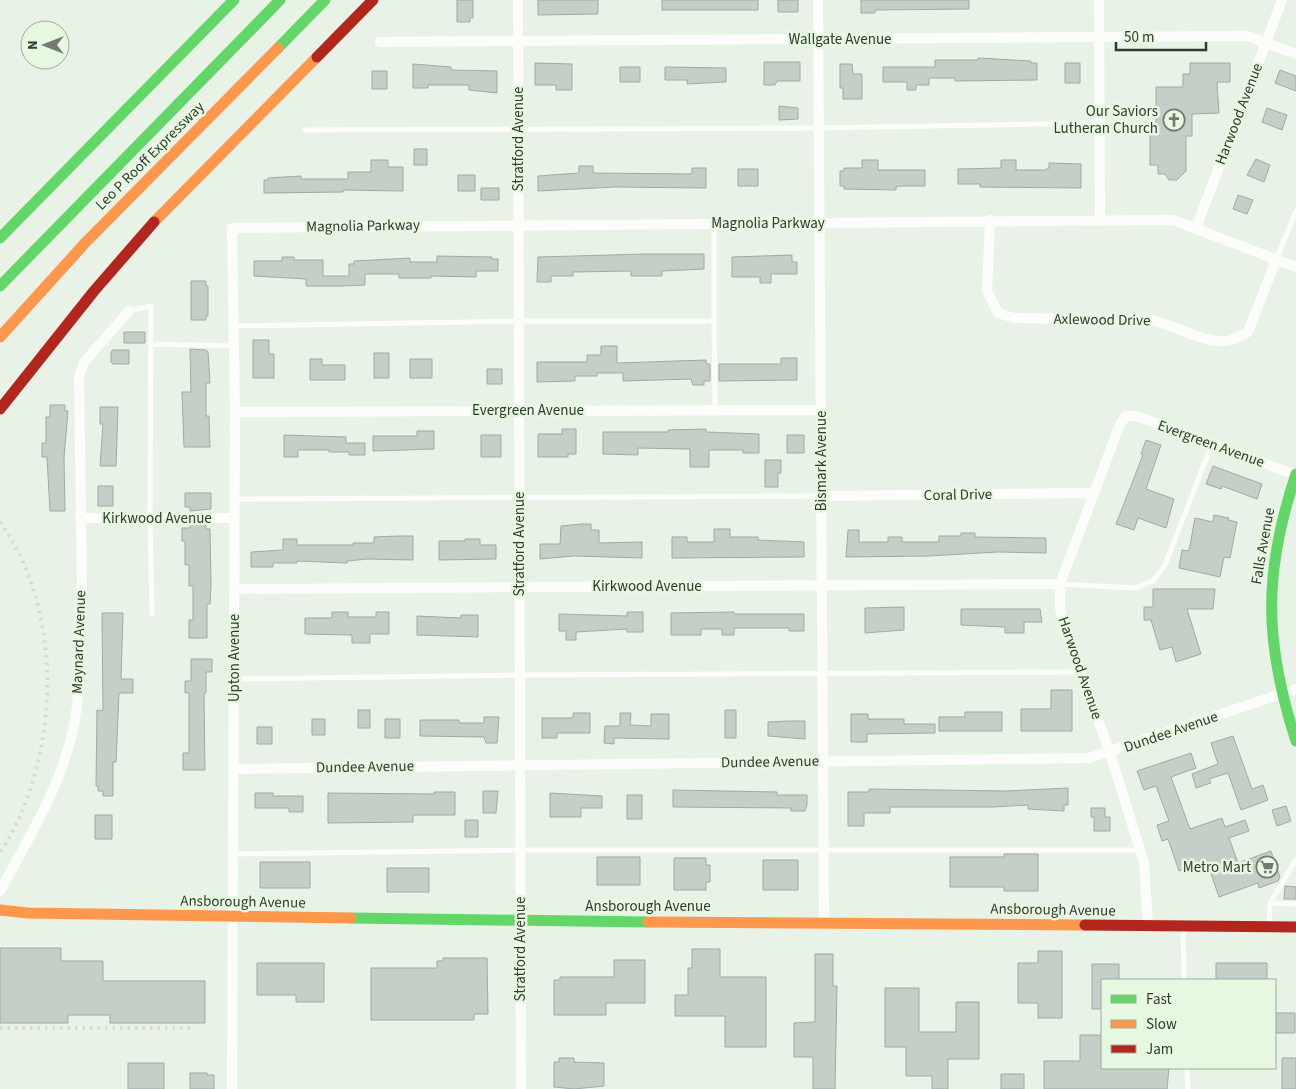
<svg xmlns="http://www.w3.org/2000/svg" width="1296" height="1089" viewBox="0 0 1296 1089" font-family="'Source Sans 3',sans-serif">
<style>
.building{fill:#c5cfc7;stroke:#a0aaa3}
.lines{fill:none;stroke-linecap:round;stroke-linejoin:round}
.lane{stroke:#fcfdfb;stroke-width:5}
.street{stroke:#fcfdfb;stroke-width:10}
.fast{stroke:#63d668;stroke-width:11}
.slow{stroke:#ff974d;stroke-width:11}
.jam{stroke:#b3261e;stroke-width:11}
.rail{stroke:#d7dad6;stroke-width:4;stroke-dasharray:2.5 5;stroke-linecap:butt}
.labels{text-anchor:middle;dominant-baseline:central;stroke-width:5;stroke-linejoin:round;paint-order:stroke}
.street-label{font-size:15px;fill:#333a31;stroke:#e6f8e0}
.poi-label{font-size:15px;fill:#333a31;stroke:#e6f8e0;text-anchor:end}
</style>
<rect width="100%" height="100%" fill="#e9f2e6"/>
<path class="building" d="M457 0H473V18H470V22H457Z
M538 0H598V14L538 15Z
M662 0H758V10H662Z
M778 0H798V12H778Z
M861 0H969V9L875 10V13H861Z
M978 58 1031 61V63H1037V80L955 81V78H929V85H916V90H907V82H883V67H935V60H978Z
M764 62H800V81H777L775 85H764Z
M535 63 572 64V90H556V85H535Z
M1065 63H1080V83H1065Z
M1190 63H1230V82H1217L1219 113 1192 114V136H1186V171L1177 180H1169L1165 174H1158V165H1150V126H1156V87H1183V74H1190Z
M413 64 451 67V70L497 71V93L469 90V85H428V88H413Z
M840 64H852L853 74H862V99H843V88H840Z
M620 67H640V82H620Z
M665 67 726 68V82L687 84V80H665Z
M1280 70 1296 76V91L1275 83Z
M372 71H387V89H372Z
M779 106 798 108V119L779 120Z
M1267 108 1287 115 1282 130 1262 122Z
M414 149H427V165H414Z
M1256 159 1270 165 1264 182 1247 175Z
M371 160H388V167H403V191L343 190V192L264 193V180H268V178L301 176V179H348V172H371Z
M862 160H878V170H925V186H900L896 187V190L844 189V186H840V171H844V168H862Z
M1001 160H1016V170H1045L1049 168V163L1081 164V188L980 187V184H958V169L1001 168Z
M579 166H593V173L692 174V168H706V188L615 187 538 191V176L579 173Z
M738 169H758V186H738Z
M458 175H475V191H458Z
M481 188H499V200H481Z
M1238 195 1253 200 1247 214 1233 209Z
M646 254H704V269L662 271V276H631V271L573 272V276H551V282H537L538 257Z
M792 255V262H797V274H771V283H760V277H732V257Z
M437 256 492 257V259H498V271H476V277L431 276V278H399V274H365V285L342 286H306V279L254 276V261H282V257H294V260H323V276H349V264H354V261L410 258V262H437Z
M191 281H206V286H208V316H206V320H191Z
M124 332H145V343H124Z
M253 340H269V354H274V378H253Z
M601 346H617V363L706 360V364H710V381H704V385H693L691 379 623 381V373H597V376H575V381L537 382V362H587V355H601Z
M190 349 206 350 208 352 210 383H206V416H209L210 447H184L182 392H191Z
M113 350H129V364H113L111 362V352Z
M374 353H389V378H374Z
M781 358H797V380L719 381V364H781Z
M310 359H322V365H345V380H310Z
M410 359H432V378H410Z
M487 369H502V384H487Z
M50 405H65V411H68L64 457 65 511H50L47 457H42V443H46V417H50Z
M100 407H118L116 466H100L103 424H100Z
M562 429H576V454H568V457H538V434H562Z
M706 429V432L759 434V453H743V450H709V467H690V449L638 448V455L603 454V432H668V430Z
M417 431H434V449L373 451V436H417Z
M284 435 346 437V443H365V455H349V452H329V450H298V457H284Z
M481 435H501V457H481Z
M787 435H804V453H787Z
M1146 440 1161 445 1146 489 1174 499 1166 528 1138 518 1134 530 1116 524 1143 455 1141 454Z
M765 460H781V473H778V487H765Z
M1213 466 1262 484 1257 499 1222 486 1221 489 1206 484Z
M98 486H113V506H98Z
M185 493H211V509L190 511V507H185Z
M1214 515 1229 518 1228 520 1237 522 1230 558 1224 557 1220 577 1179 568 1182 550 1189 551 1195 518 1213 522Z
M581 524H591V530H599V543L642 542V558L574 556 540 559V544H560L561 526Z
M190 525H206V529H210L211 584 210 604H207V638H189V620H193V586H189V565H185V541H182V528H190Z
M714 529H730V537H758V540L804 542V557L672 558V537H687V542H714Z
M848 530H859V542H888V537H902V542H939V536H961V533H975V537L1046 538V553L998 552 928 556 846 557Z
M398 536H413V560L368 559 347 561V563L297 561V563H273V567H251V552L283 550V539H297V545H353V543H374V537Z
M465 539H480V545H496V559L439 560V541H465Z
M1153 589H1215L1213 609H1187L1201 654 1176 662 1172 647 1160 650 1151 620H1144V607H1153Z
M904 607V630L865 633V608Z
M961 609H1040L1042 622H1024V633H1005V627L961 625Z
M332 612H348V617H376V612H389V634H370V643H352V635L305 634V618H332Z
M627 612H643V632H627V629L576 632V640H566V631H559V614L627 616Z
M734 612V614H804V631H789V628H734V635H722V629H701V635H671V613Z
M102 613H123L121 679H133V693H119L116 762H113V796H103V791H98V786H96L97 710 102 711 103 708Z
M461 615H478V637L417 635V616L461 618Z
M191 659H212V672H206V693H204L205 770H183V753H189V693H185V681H191Z
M1051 690H1072V731H1021V709H1051Z
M358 710H370V728H358Z
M725 710H736V738H725Z
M965 712H1002V731H939V717H965Z
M573 713H590V733H557V738H542V718H573Z
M620 713H631L630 725 651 726V714H669V739L614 738V744L604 743 605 726H620Z
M851 714H868V719H904V724H935V733L867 734V742H851Z
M484 717H499L497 743H486L484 737 420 736V720H459V723H484Z
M312 719H325V735H312Z
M385 719H400V738H385Z
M789 721H805V739L768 736V722Z
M257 727H272V744H257Z
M1233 736 1252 789 1263 785 1268 800 1241 810 1228 773 1209 779 1211 783 1196 788 1192 774 1218 764 1211 743Z
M1191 753 1196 768 1171 777 1190 829 1222 818 1225 827 1245 820 1249 831 1229 838 1238 863 1271 851 1280 877 1278 881 1259 888 1258 883 1219 897 1207 862 1179 871 1168 839 1162 841 1157 825 1169 821 1156 786 1144 790 1137 771Z
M1068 788V805H1064V811L1028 809V805L993 807H890V813H864V826H848V792H869V789L1006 791Z
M673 790 777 792V795H807V804L805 811H791V808L673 807Z
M483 791H498L496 813H483Z
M434 792H455V815H413V822L328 823V793L434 794Z
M255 793H273V796H303V812H289V808H255Z
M550 793 602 796V808H581V817H550Z
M627 795H642V819H627Z
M1286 806 1291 821 1277 826 1272 810Z
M1091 808H1105V817H1110V831H1094V817H1091Z
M95 815H112V839H95Z
M465 820H478V837H465Z
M1004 854H1038V891H1004V887H950V857H1004Z
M597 857H640V885H597Z
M674 858H706V865H710V882H706V890H674Z
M763 860H798V890H763Z
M260 862H310V888H260Z
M387 868H429V892H387Z
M1285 886 1296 887V899H1284Z
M0 948H61V961H103V981H205V1023H110V1015H68V1023H0Z
M692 949H720V977H766V1047H725V1016H675V995H688V968H692Z
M1038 951H1062V1018H1038V1003H1018V963H1038Z
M815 954H833V986H837L835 1089H813V1057H794V1023L815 1022Z
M443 958H487L488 1014H474V1020H371V968H437V961H443Z
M614 960H645V1003H606V1015H554V980H560V977H614Z
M257 963H324V1002H296V995H257Z
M1216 963H1267V980H1216Z
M1092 964H1119V980H1102V1009H1092Z
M885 988H919V1032H956V1002H979V1059H948V1089H932V1076H906V1047H885Z
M1275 1013H1295V1033H1275Z
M1080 1035H1102V1068H1169L1167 1089H1044V1061H1080Z
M559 1058H574V1062L604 1063V1086L574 1089 554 1087V1062H559Z
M1282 1058H1296V1089H1282Z
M128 1063H164V1089H128Z
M190 1073H207V1075H214V1089H190Z
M1001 1074H1024V1089H1001Z"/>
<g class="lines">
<path class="lane" d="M305 130 819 128 1100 123
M1276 260 1296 211
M129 311 151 306 150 518 152 614
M714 321 715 410
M234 326 519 321H714V224
M151 344 234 346
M234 499 821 496
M1060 584 1136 588 1153 581 1165 565 1212 444
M234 679 519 675 1081 672
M233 854 519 850H1139
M1270 903 1296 904
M1269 926 1270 903 1296 860
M1183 928 1184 980
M1187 1068 1188 1089"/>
<path class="street" d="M518 0 521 1089
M818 0 824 922
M1099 0 1100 221
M380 42 1247 36 1296 54
M990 220 987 291 998 313 1014 318 1152 320C1174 325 1206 344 1227 341 1234 340 1242 335 1248 332L1276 260
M1196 228 1282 0
M235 412 821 410
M821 496 1094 493
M80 518H234
M234 589 1060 584
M233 769 1089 758 1296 689
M0 891C32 832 69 774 77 706 81 666 75 627 82 588L79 377 84 362 129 311
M1148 926 1144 863 1110 753 1066 632 1060 609V584L1120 424 1126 416H1136L1296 475
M232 1089 235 412 232 228 1173 220 1296 267"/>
<path class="fast" d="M278 48 325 0
M0 238 234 0
M0 286 280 0
M1296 474C1263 573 1264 642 1296 741
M351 918 648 922"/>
<path class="slow" d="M154 222 317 57
M0 337 86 242 278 48
M0 910 28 913 351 918
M648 922 1085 925"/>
<path class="jam" d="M317 57 373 0
M0 409 94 291 154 222
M1085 925 1296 927"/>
<path class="rail" d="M0 522C66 614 60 760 0 853
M0 1028H195"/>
</g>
<defs>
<g id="church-ring" transform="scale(1.125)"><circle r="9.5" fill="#e6f8e0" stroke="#737a70" stroke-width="1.5"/><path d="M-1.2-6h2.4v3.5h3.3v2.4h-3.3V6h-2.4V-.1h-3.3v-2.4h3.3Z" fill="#737a70"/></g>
<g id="supermarket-ring" transform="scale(1.125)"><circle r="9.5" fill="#e6f8e0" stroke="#737a70" stroke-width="1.5"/><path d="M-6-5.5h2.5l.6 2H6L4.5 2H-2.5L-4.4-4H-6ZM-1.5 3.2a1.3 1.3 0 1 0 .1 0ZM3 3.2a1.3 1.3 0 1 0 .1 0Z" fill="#737a70"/></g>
</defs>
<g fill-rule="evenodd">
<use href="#church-ring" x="1174" y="120"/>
<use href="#supermarket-ring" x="1267" y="867"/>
</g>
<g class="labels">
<g class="street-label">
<text x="840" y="39">Wallgate Avenue</text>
<text transform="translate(1239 114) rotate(-69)">Harwood Avenue</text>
<text transform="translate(518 139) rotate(-90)">Stratford Avenue</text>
<text transform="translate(150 156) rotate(-45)">Leo P Rooff Expressway</text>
<text x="768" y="223">Magnolia Parkway</text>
<text transform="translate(363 226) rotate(-1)">Magnolia Parkway</text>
<text transform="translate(1102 320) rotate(1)">Axlewood Drive</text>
<text x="528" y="410">Evergreen Avenue</text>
<text transform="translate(1211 444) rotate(20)">Evergreen Avenue</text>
<text transform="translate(821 461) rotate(-90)">Bismark Avenue</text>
<text transform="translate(958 495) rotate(-1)">Coral Drive</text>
<text x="157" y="518">Kirkwood Avenue</text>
<text transform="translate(519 544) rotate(-90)">Stratford Avenue</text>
<text transform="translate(1263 546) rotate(-80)">Falls Avenue</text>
<text x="647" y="586">Kirkwood Avenue</text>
<text transform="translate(79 642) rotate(-88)">Maynard Avenue</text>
<text transform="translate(234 658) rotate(-90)">Upton Avenue</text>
<text transform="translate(1080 668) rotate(71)">Harwood Avenue</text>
<text transform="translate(1171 732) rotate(-19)">Dundee Avenue</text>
<text transform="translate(770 762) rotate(-1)">Dundee Avenue</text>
<text transform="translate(365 767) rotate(-1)">Dundee Avenue</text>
<text transform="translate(243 902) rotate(1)">Ansborough Avenue</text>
<text x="648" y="906">Ansborough Avenue</text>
<text transform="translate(1053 910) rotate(1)">Ansborough Avenue</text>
<text transform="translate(520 949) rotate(-90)">Stratford Avenue</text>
</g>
<g class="poi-label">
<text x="1158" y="111">Our Saviors<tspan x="1158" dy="17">Lutheran Church</tspan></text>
<text x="1251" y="867">Metro Mart</text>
</g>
</g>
<rect x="1101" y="979" width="175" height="90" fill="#e6f8e0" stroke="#9eac9a"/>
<rect x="1111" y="995" width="25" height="8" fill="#63d668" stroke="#9eac9a"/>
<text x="1146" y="1004" font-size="15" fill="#333a31">Fast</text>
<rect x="1111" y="1020" width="25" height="8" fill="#ff974d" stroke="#9eac9a"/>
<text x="1146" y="1029" font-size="15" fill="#333a31">Slow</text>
<rect x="1111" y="1045" width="25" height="8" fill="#b3261e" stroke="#9eac9a"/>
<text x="1146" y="1054" font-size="15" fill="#333a31">Jam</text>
<g transform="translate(45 45) rotate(270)"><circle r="24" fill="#e6f8e0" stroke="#9eac9a"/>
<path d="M0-4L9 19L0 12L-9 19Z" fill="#737a70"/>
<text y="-8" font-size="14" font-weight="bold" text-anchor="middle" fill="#333a31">N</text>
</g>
<path d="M1116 42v8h90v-8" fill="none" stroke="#333a31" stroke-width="2.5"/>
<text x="1124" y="42" font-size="15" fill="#333a31" stroke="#e6f8e0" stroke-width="4" paint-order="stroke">50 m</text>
</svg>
